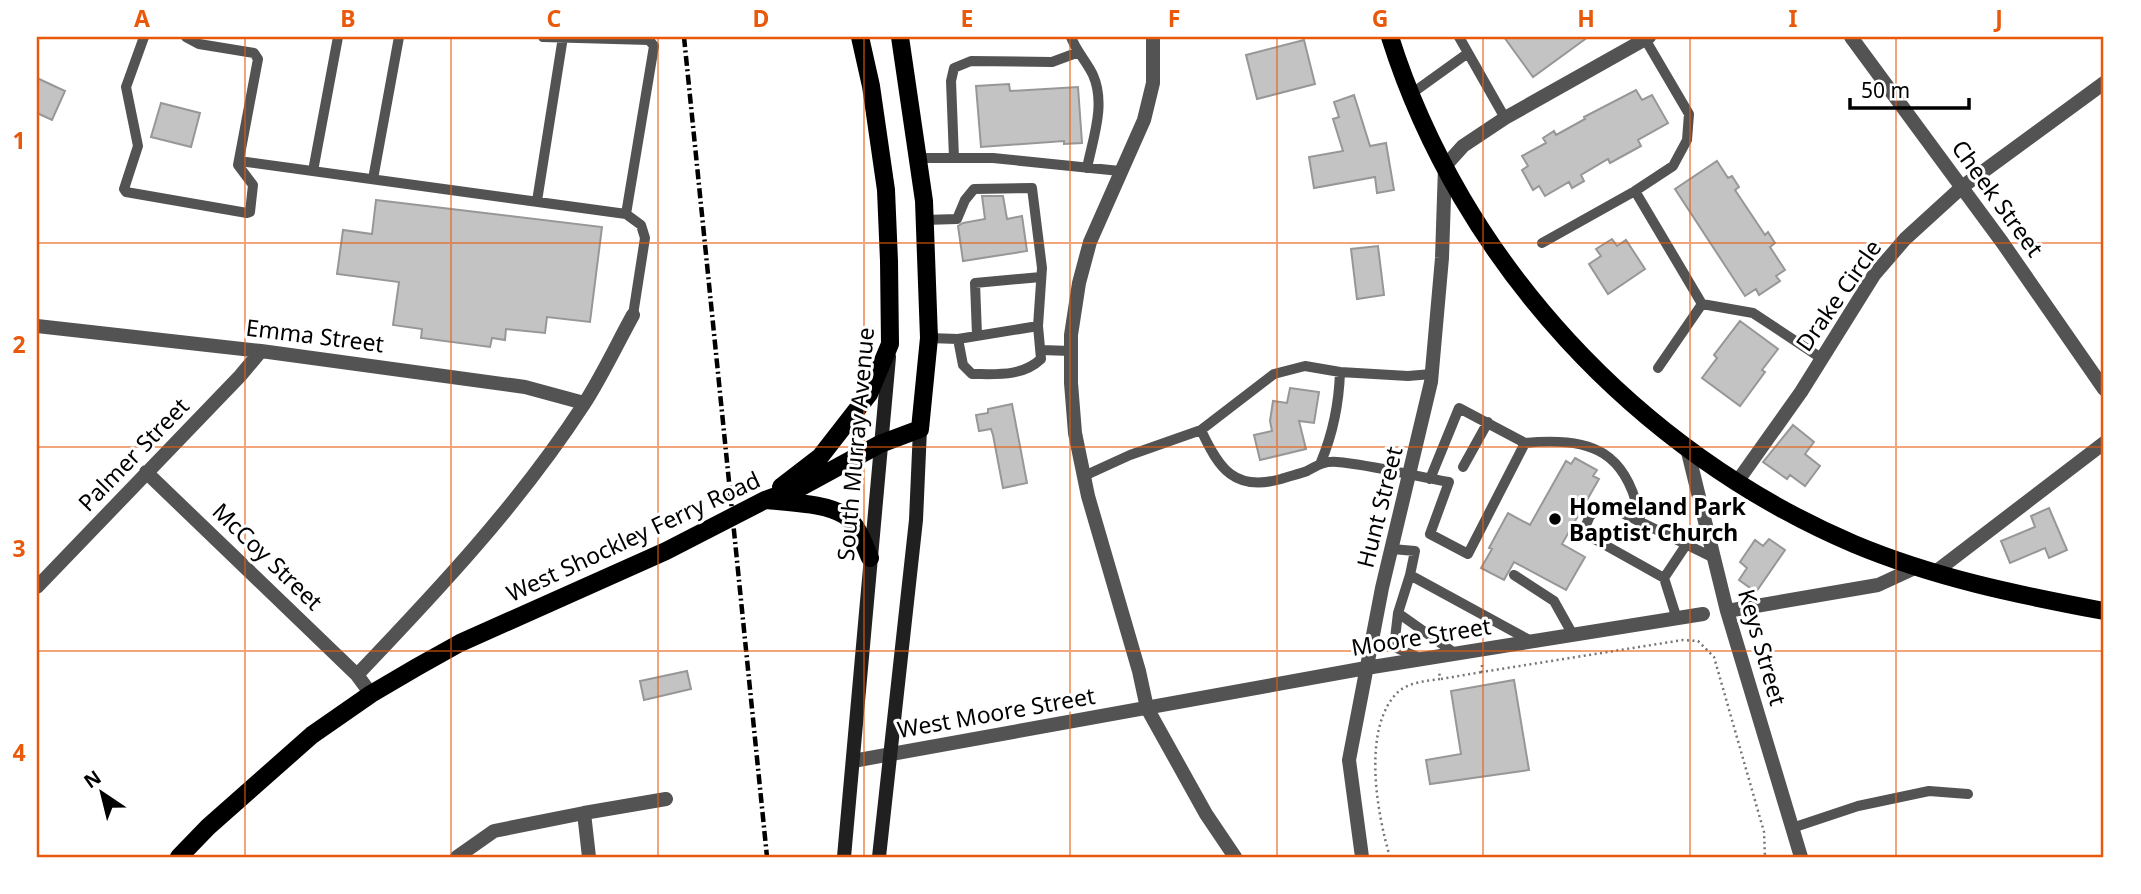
<svg xmlns="http://www.w3.org/2000/svg" width="2141" height="894" viewBox="0 0 2141 894" font-family="'Noto Sans',sans-serif">
<style>
.building{fill:#c3c3c3;stroke:#979797;stroke-width:2}
.lines{fill:none;stroke-linecap:round;stroke-linejoin:round}
.path{stroke:#757575;stroke-width:2.5;stroke-dasharray:2 3.5;stroke-linecap:butt}
.service{stroke:#535353;stroke-width:10}
.minor{stroke:#535353;stroke-width:14}
.tertiary{stroke:#535353;stroke-width:14}
.secondary{stroke:#202020;stroke-width:14}
.primary{stroke:#000;stroke-width:18}
.rail{stroke:#000;stroke-width:4.5;stroke-dasharray:10 3.5 2 3.5;stroke-linecap:butt}
.grid{fill:none;stroke:#e8590c;stroke-width:2;stroke-opacity:0.55}
.poi-dot{fill:#000;stroke:#fff;stroke-width:2.5}
.labels{text-anchor:middle;dominant-baseline:central;stroke-width:6;stroke-linejoin:round;paint-order:stroke}
.street-label{font-size:23px;fill:#000;stroke:#fff}
.poi-label{font-size:23px;font-weight:bold;fill:#000;stroke:#fff;text-anchor:start}
.neatline{fill:none;stroke:#e8590c;stroke-width:2.5}
.grid-label{font-size:23px;text-anchor:middle;font-weight:bold;fill:#e8590c}
</style>
<rect width="100%" height="100%" fill="#fff"/>
<path class="building" d="M1504 37H1588L1533 77Z
M1304 40 1315 84 1257 99 1246 55Z
M37 78 65 91 52 120 37 113Z
M1009 84 1010 91 1078 87 1082 143 1064 144V141L981 147 976 86Z
M1636 90 1642 100 1652 95 1668 123 1638 140 1641 146 1610 163 1608 159 1581 175 1584 181 1572 188 1569 182 1545 196 1539 186 1533 190 1522 170 1528 166 1522 156 1546 143 1543 138 1554 131 1556 135 1585 119 1584 117Z
M1354 95 1370 146 1386 143 1394 190 1377 193 1375 177 1314 188 1309 157 1343 151 1333 119 1339 117 1334 102Z
M161 103 200 113 191 147 151 137Z
M1717 161 1728 178 1732 176 1739 187 1735 190 1765 235 1768 232 1775 243 1770 247 1785 270 1776 276 1780 281 1759 295 1756 289 1745 296 1675 189Z
M982 196H1003L1007 219 1022 216 1027 251 963 261 958 226 963 223 985 219Z
M376 200 602 227 590 322 547 317 545 333 506 329 505 340 492 338 490 347 421 338 422 329 393 325 399 282 337 274 343 230 372 234Z
M1612 239 1617 246 1626 240 1645 269 1608 294 1589 264 1601 256 1596 249Z
M1378 246 1384 295 1357 299 1351 249Z
M1740 321 1778 349 1762 370 1765 372 1740 406 1702 378 1717 358 1714 355Z
M1290 388 1319 392 1314 423 1299 421 1306 449 1260 460 1254 435 1272 431 1270 421 1273 401 1287 403Z
M1012 404 1027 483 1003 488 993 435 991 429 979 431 976 415 988 413V409Z
M1793 425 1814 442 1805 454 1820 466 1805 486 1790 475 1787 479 1763 462Z
M1575 458 1597 470 1593 476 1599 479 1562 544 1585 557 1566 590 1514 562 1504 580 1481 568 1492 549 1489 548 1508 513 1530 525 1566 461 1571 464Z
M2049 508 2067 550 2049 558 2045 548 2010 563 2001 541 2035 527 2031 516Z
M1769 539 1785 550 1756 592 1739 580 1747 568 1740 562 1755 540 1763 546Z
M687 671 691 689 644 700 640 681Z
M1514 680 1529 770 1430 784 1426 760 1461 754 1451 691Z"/>
<g class="lines">
<path class="path" d="M1482 665V672L1683 640 1698 641 1714 657 1764 832 1765 857
M1441 679 1482 672
M1390 857C1377 814 1361 726 1399 691 1410 682 1427 681 1440 679L1439 670"/>
<path class="service" d="M144 37 126 87 138 146 124 189 126 192 247 213 250 212 253 185 238 165 258 59 254 53 199 44 186 37
M1071 37C1076 51 1087 62 1093 75 1106 104 1093 138 1087 168
M1459 37 1505 118
M1645 39 1689 114 1687 140 1673 166 1635 191 1702 304 1753 313 1821 358
M1411 94 1468 53
M918 158H993L1120 171
M954 158 951 81 954 68 971 61 1052 62 1079 52
M239 161 626 214 654 46 649 40 543 37
M313 171 338 37
M373 179 399 37
M537 201 563 37
M626 214 641 225 645 238 633 315
M924 220 957 219 965 200 974 189 1032 188 1042 268 1038 326
M1542 243 1635 191
M977 335 975 283 1041 277
M929 338 958 339 1038 326 1041 359C1022 377 996 374 972 374L963 365 958 339
M1041 350 1071 351
M1658 368 1702 304
M1201 430C1219 469 1235 492 1281 479 1290 476 1299 474 1307 471 1318 465 1324 461 1337 462 1374 465 1412 476 1449 482L1430 534 1468 554 1525 443 1459 408 1430 479
M1525 443C1593 436 1629 452 1641 524
M1321 462C1333 433 1339 404 1340 372
M1463 467 1488 422
M1084 476 1130 455 1201 430 1274 374 1305 366 1340 372 1408 376 1432 374
M1392 549 1415 551 1410 575 1533 642
M1410 575 1398 613 1456 654
M1514 575 1554 601 1573 635
M1664 578 1686 545
M1398 613 1394 647 1420 658
M1677 619 1664 578 1589 536 1585 527 1590 516 1604 504 1716 559
M1792 828 1858 806 1929 791 1968 794"/>
<path class="minor" d="M1851 37 2002 242 2104 389
M1445 166 1463 146 1505 118 1649 37
M37 326 261 351 525 387 584 403
M146 472 357 675
M1737 482 1801 392 1874 275 1905 239 1962 187 2104 83
M37 587 240 376 261 351
M371 694 357 675C439 589 519 504 584 404 602 376 617 344 633 315
M584 813 666 799
M457 857 494 831 584 813 589 857"/>
<path class="tertiary" d="M1153 37V83L1144 120 1090 242 1079 283 1071 335V383L1075 433 1088 496 1139 671 1147 708 1206 814 1235 857
M1687 448 1727 611 1801 857
M1934 573 2104 443
M1727 611 1878 585 1917 567
M853 761 1366 668 1703 614
M1362 857 1349 760 1382 588 1431 382 1442 258 1445 167"/>
<path class="secondary" d="M844 857 889 357
M879 857 916 520 920 429"/>
<path class="primary" d="M1390 37C1461 262 1638 452 1854 544 1935 578 2019 595 2104 611
M781 487 820 457 869 394 890 344 889 261 886 190 871 86 860 37
M768 500C791 503 825 503 844 515 858 524 864 544 870 558
M179 857 208 827 312 735 371 694 417 667 460 643 666 551 765 500 801 487 880 444 920 429 929 338 924 201 900 37"/>
<path class="rail" d="M684 37 767 857"/>
</g>
<path class="grid" d="M245 37V857M451 37V857M658 37V857M864 37V857M1070 37V857M1277 37V857M1483 37V857M1690 37V857M1896 37V857M37 243H2104M37 447H2104M37 651H2104"/>
<circle class="poi-dot" cx="1555" cy="519" r="7"/>
<g class="labels">
<g class="street-label">
<text transform="translate(1998 198) rotate(54)">Cheek Street</text>
<text transform="translate(1838 295) rotate(-55)">Drake Circle</text>
<text transform="translate(315 335) rotate(7)">Emma Street</text>
<text transform="translate(855 444) rotate(-85)">South Murray Avenue</text>
<text transform="translate(133 454) rotate(-46)">Palmer Street</text>
<text transform="translate(1379 507) rotate(-76)">Hunt Street</text>
<text transform="translate(633 536) rotate(-25)">West Shockley Ferry Road</text>
<text transform="translate(268 556) rotate(44)">McCoy Street</text>
<text transform="translate(1421 636) rotate(-9)">Moore Street</text>
<text transform="translate(1763 647) rotate(74)">Keys Street</text>
<text transform="translate(996 712) rotate(-10)">West Moore Street</text>
</g>
<g class="poi-label">
<text x="1569" y="506">Homeland Park<tspan x="1569" dy="26">Baptist Church</tspan></text>
</g>
</g>
<rect width="2141" height="894" fill="none" stroke="#ffffff" stroke-width="77"/>
<g transform="translate(102 793) rotate(325)" stroke="#ffffff" stroke-width="5" paint-order="stroke">
<path d="M0-5L12 26L0 18L-12 26Z" fill="#000000"/>
<text y="-10" font-size="19" font-weight="bold" text-anchor="middle" fill="#000000">N</text>
</g>
<path d="M1850 98v10h119v-10" fill="none" stroke="#000000" stroke-width="3.5"/>
<text x="1861" y="98" font-size="21" fill="#000000" stroke="#ffffff" stroke-width="5" paint-order="stroke">50 m</text>
<rect x="38" y="38" width="2064" height="818" class="neatline"/>
<g class="grid-label">
<text x="142" y="27">A</text>
<text x="348" y="27">B</text>
<text x="554" y="27">C</text>
<text x="761" y="27">D</text>
<text x="967" y="27">E</text>
<text x="1174" y="27">F</text>
<text x="1380" y="27">G</text>
<text x="1586" y="27">H</text>
<text x="1793" y="27">I</text>
<text x="1999" y="27">J</text>
<text x="19" y="149">1</text>
<text x="19" y="353">2</text>
<text x="19" y="557">3</text>
<text x="19" y="761">4</text>
</g>
</svg>
